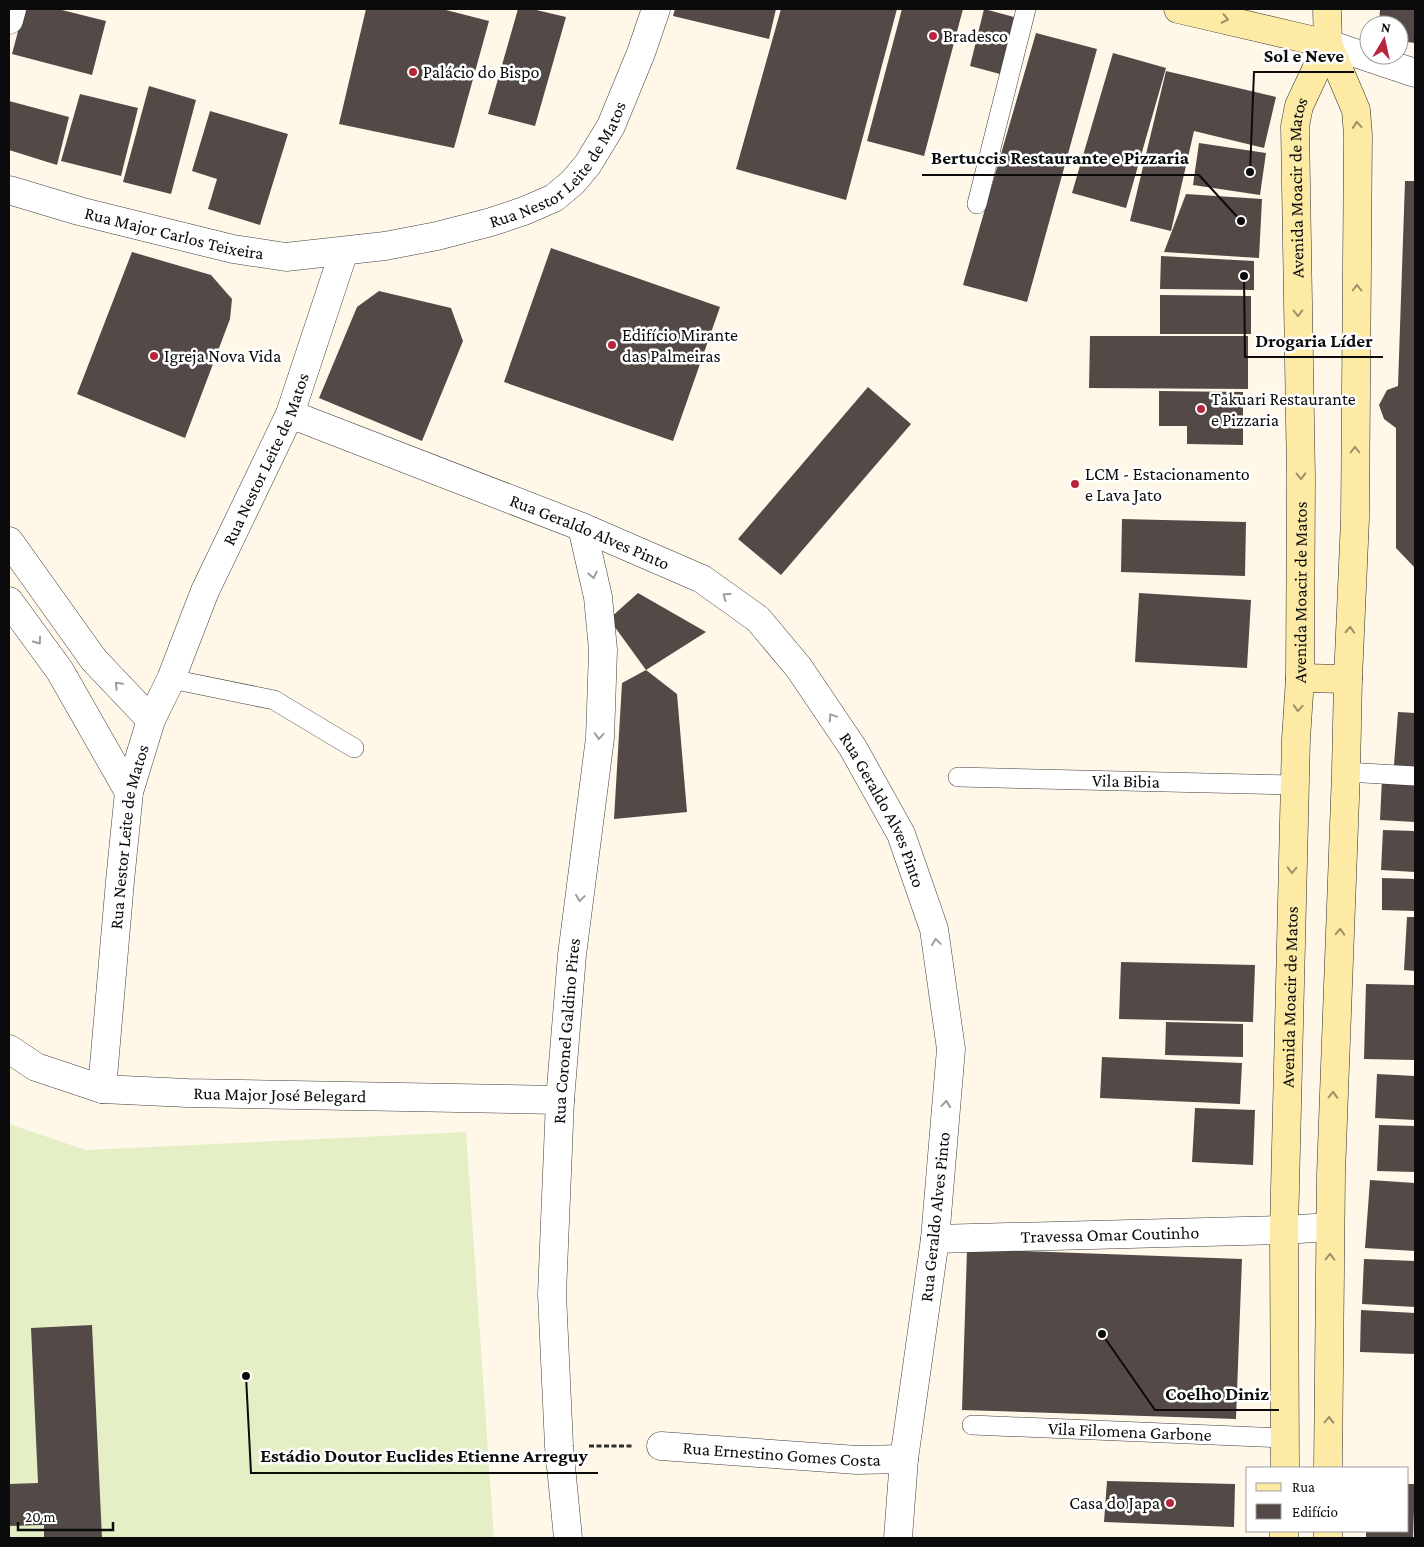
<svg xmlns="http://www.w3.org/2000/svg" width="1424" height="1547" viewBox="0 0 1424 1547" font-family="'Crimson Pro',serif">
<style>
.pitch{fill:#e5efc6}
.building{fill:#534a47}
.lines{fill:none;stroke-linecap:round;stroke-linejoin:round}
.service-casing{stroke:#3e3e3e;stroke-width:20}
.minor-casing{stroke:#3e3e3e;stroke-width:29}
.tertiary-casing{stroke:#3e3e3e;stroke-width:29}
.secondary-casing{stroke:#2d2d2d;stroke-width:29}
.path{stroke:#2d2d2d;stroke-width:3;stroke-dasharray:5 2.5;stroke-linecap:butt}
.service{stroke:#fff;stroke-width:19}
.minor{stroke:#fff;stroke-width:28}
.tertiary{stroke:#fff;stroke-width:28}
.secondary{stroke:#fdeaa5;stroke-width:28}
.oneway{stroke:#9c9167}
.oneway2{stroke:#9d9d9d}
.poi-dot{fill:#b7263e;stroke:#fff;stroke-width:2}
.labels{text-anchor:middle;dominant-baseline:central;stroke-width:5;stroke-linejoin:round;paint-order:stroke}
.poi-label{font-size:18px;fill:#0b0b0b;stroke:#fff;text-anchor:start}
.street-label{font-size:18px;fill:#0b0b0b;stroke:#fff}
.leader{fill:none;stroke:#0b0b0b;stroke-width:2}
.callout-dot{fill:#0b0b0b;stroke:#fff;stroke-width:2}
.callout-label{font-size:19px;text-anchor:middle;font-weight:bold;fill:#0b0b0b;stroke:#fff;stroke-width:5;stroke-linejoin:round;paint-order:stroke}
</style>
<rect width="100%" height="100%" fill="#fff8e9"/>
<path class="pitch" d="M9 1124 86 1150 466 1132 494 1538H9Z"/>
<path class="building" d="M24 9H58L106 21 92 75 12 54Z
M366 9H442L489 21 454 148 339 124Z
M518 9H532L566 17 535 126 488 114Z
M675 9H776L769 39 673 16Z
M781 9H897L846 200 736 169Z
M902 9H963L924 156 867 141Z
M984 9 1014 17 1000 74 970 66Z
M1380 9H1415V43L1399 41V25H1379Z
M1036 33 1097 49 1027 302 963 285Z
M1113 53 1166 68 1126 208 1072 193Z
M1166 71 1276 97 1264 148 1194 131 1171 231 1130 221Z
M149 86 196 100 171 194 123 182Z
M80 94 138 108 121 176 61 161Z
M9 101 69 117 57 165 9 150Z
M210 111 288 134 260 225 208 209 217 179 192 171Z
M1199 143 1266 153 1260 195 1193 185Z
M1405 181H1415V568L1396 548V428L1384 419 1379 405 1387 390 1398 386Z
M1186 194 1262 199 1259 258 1164 252Z
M551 248 720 307 673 441 504 382Z
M132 252 211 275 232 299 230 319 185 438 77 394Z
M1161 256 1254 261V290L1160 289Z
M379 291 451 308 463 341 422 441 319 398 357 307Z
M1160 295 1251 296V334H1160Z
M1090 336H1248V389L1089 388Z
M868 387 911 424 781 575 738 539Z
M1159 391 1243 392V445L1187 444V426H1159Z
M1122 519 1246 522 1245 576 1121 572Z
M638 593 706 632 646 670 609 619Z
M1139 593 1251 600 1247 668 1135 662Z
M646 670 677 694 687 812 614 819 622 683Z
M1398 712 1415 713V767L1394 765Z
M1382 778 1415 782V822L1380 820Z
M1383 830 1415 831V872L1381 870Z
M1382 878 1415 879V911L1382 910Z
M1407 917H1415V971L1404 970Z
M1121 962 1255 965 1253 1022 1119 1019Z
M1366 984 1415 985V1060L1364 1059Z
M1166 1022 1243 1024V1057L1165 1055Z
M1102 1057 1242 1063 1240 1104 1100 1098Z
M1377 1074 1415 1076V1120L1375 1118Z
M1195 1108 1255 1110 1253 1165 1192 1162Z
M1379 1125 1415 1126V1172L1377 1171Z
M1370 1180 1415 1183V1251L1365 1248Z
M967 1249 1242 1259 1236 1419 962 1410Z
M1364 1259 1415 1261V1307L1362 1304Z
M1361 1310 1415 1313V1354L1360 1352Z
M92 1325 102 1538H44V1525L9 1526V1484L38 1483 31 1328Z
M1107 1481 1235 1484 1234 1527 1104 1522Z
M1408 1484H1415L1413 1538H1366V1531H1408Z"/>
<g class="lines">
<g class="service-casing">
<g id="service">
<path d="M977 204 1026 9"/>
<path d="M171 679 274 700 354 748"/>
<path d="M1346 772 1415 776"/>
<path id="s1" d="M958 777 1294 785"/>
<path id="s2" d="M972 1425 1285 1438"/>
</g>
</g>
<g class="minor-casing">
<g id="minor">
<path d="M9 20 12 9"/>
<path id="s3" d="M9 190 79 211 233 249 286 257 385 246 437 236 491 222 524 211 554 198 573 182 588 164 611 126 641 53 656 9"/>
<path id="s4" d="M290 414 582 527 702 579 758 619 799 668 853 748 901 834 934 929 951 1049 935 1239 904 1459 898 1538"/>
<path d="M9 541 94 660 151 720"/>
<path d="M9 601 60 671 129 792"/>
<path id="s5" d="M9 1049 36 1067 102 1089 187 1093 560 1100"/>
<path id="s6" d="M102 1089 120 881 129 792 151 720 171 679 205 591 290 414 344 251"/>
<path id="s7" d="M935 1239 1284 1230 1330 1227"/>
<path id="s8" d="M661 1446 857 1460 904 1459"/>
<path id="s9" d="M568 1538 559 1446 552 1294 560 1100 572 955 600 738 603 650 598 597 582 527"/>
</g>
</g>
<g class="tertiary-casing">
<path id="tertiary" d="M1328 44 1415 73"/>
</g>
<g class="secondary-casing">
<g id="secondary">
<path d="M1178 9 1328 44"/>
<path d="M1327 9 1328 44 1356 110 1358 135 1355 519 1348 679 1346 772 1331 1174 1328 1468"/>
<path d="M1300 678 1348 679"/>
<path id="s10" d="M1285 1468 1284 1230 1296 739 1300 678 1301 478 1295 126 1299 106 1328 44"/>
<path d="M1284 1538V1531"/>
<path d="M1328 1538V1531"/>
</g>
</g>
<path class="path" d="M589 1446H633"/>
<use href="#service" class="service"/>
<use href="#minor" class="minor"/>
<use href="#tertiary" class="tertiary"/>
<use href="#secondary" class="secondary"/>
</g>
<defs><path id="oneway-chevron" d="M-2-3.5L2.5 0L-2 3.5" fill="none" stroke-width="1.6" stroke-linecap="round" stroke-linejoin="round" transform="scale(1.25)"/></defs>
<g class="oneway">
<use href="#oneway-chevron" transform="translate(1225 19) rotate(12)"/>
<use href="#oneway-chevron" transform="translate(1357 125) rotate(-95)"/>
<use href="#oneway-chevron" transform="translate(1357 288) rotate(-90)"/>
<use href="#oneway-chevron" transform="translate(1298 313) rotate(89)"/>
<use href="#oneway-chevron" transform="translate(1355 450) rotate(-90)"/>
<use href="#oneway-chevron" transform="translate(1301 476) rotate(89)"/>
<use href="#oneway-chevron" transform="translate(1350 630) rotate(-87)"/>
<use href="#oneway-chevron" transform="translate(1298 708) rotate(94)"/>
<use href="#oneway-chevron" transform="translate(1292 870) rotate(91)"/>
<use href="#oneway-chevron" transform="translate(1340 932) rotate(-88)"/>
<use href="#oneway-chevron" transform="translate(1333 1095) rotate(-88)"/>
<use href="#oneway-chevron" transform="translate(1330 1257) rotate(-89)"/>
<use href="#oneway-chevron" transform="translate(1329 1420) rotate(-89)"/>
</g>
<g class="oneway2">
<use href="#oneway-chevron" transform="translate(593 575) rotate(77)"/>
<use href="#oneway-chevron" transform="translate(726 596) rotate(-144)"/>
<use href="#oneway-chevron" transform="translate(38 641) rotate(54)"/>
<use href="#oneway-chevron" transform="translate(118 685) rotate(-134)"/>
<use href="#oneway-chevron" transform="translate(832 717) rotate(-124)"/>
<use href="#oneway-chevron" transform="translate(599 736) rotate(94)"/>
<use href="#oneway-chevron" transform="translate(580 898) rotate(98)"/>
<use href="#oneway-chevron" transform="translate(936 942) rotate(-98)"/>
<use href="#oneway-chevron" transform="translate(946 1104) rotate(-85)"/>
</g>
<g class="poi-dot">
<circle cx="933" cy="36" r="5"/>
<circle cx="413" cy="72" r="5"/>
<circle cx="612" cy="345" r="5"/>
<circle cx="154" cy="356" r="5"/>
<circle cx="1201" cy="409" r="5"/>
<circle cx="1075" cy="484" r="5"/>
<circle cx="1170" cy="1503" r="5"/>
</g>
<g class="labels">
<g class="poi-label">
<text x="943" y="36">Bradesco</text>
<text x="423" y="72">Palácio do Bispo</text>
<text x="622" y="335">Edifício Mirante<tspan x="622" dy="21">das Palmeiras</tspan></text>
<text x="164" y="356">Igreja Nova Vida</text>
<text x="1211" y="399">Takuari Restaurante<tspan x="1211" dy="21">e Pizzaria</tspan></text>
<text x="1085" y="474">LCM - Estacionamento<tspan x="1085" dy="21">e Lava Jato</tspan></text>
<text x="1160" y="1503" text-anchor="end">Casa do Japa</text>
</g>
<g class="street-label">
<text stroke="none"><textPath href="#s3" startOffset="586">Rua Nestor Leite de Matos</textPath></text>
<text stroke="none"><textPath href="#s10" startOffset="1281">Avenida Moacir de Matos</textPath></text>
<text stroke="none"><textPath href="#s3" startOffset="171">Rua Major Carlos Teixeira</textPath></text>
<text stroke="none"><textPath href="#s6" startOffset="659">Rua Nestor Leite de Matos</textPath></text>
<text stroke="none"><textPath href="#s4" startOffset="322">Rua Geraldo Alves Pinto</textPath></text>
<text stroke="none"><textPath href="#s10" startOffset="876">Avenida Moacir de Matos</textPath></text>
<text stroke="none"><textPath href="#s1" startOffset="168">Vila Bibia</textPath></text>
<text stroke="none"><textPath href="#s4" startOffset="742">Rua Geraldo Alves Pinto</textPath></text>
<text stroke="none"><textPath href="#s6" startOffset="254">Rua Nestor Leite de Matos</textPath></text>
<text stroke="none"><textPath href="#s10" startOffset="471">Avenida Moacir de Matos</textPath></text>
<text stroke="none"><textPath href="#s9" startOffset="508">Rua Coronel Galdino Pires</textPath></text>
<text stroke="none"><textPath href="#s5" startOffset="280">Rua Major José Belegard</textPath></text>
<text transform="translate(935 1217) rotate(-84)">Rua Geraldo Alves Pinto</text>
<text stroke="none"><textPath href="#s7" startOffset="175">Travessa Omar Coutinho</textPath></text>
<text stroke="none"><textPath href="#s2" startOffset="158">Vila Filomena Garbone</textPath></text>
<text stroke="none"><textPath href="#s8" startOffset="121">Rua Ernestino Gomes Costa</textPath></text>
</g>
</g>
<path class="leader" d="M1250 172L1254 72H1354M1241 221L1199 175H922M1244 276L1245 357H1383M1102 1334L1155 1410H1279M246 1376L251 1473H598"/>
<g class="callout-dot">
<circle cx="1250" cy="172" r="5"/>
<circle cx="1241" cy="221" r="5"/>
<circle cx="1244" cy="276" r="5"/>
<circle cx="1102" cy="1334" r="5"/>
<circle cx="246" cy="1376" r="5"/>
</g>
<g class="callout-label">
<text x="1304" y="62">Sol e Neve</text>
<text x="1060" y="164">Bertuccis Restaurante e Pizzaria</text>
<text x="1314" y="347">Drogaria Líder</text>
<text x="1217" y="1400">Coelho Diniz</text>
<text x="424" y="1462">Estádio Doutor Euclides Etienne Arreguy</text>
</g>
<rect width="1424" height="1547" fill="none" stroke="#0b0b0b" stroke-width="20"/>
<rect x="1246" y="1467" width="162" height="65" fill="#ffffff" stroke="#9d9d9d"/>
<rect x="1256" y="1483" width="25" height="8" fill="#fdeaa5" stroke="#9d9d9d"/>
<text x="1292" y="1492" font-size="15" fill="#0b0b0b">Rua</text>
<rect x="1256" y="1504" width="25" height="15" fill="#534a47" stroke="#9d9d9d"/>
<text x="1292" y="1517" font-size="15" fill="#0b0b0b">Edifício</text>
<g transform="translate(1384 40) rotate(9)"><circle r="24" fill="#ffffff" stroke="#9d9d9d"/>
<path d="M0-4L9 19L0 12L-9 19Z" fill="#b7263e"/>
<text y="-8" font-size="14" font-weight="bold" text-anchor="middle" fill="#0b0b0b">N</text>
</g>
<path d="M18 1522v8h95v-8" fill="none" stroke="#0b0b0b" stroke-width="2.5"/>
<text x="25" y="1522" font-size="15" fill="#0b0b0b" stroke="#ffffff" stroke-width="4" paint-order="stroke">20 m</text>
</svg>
